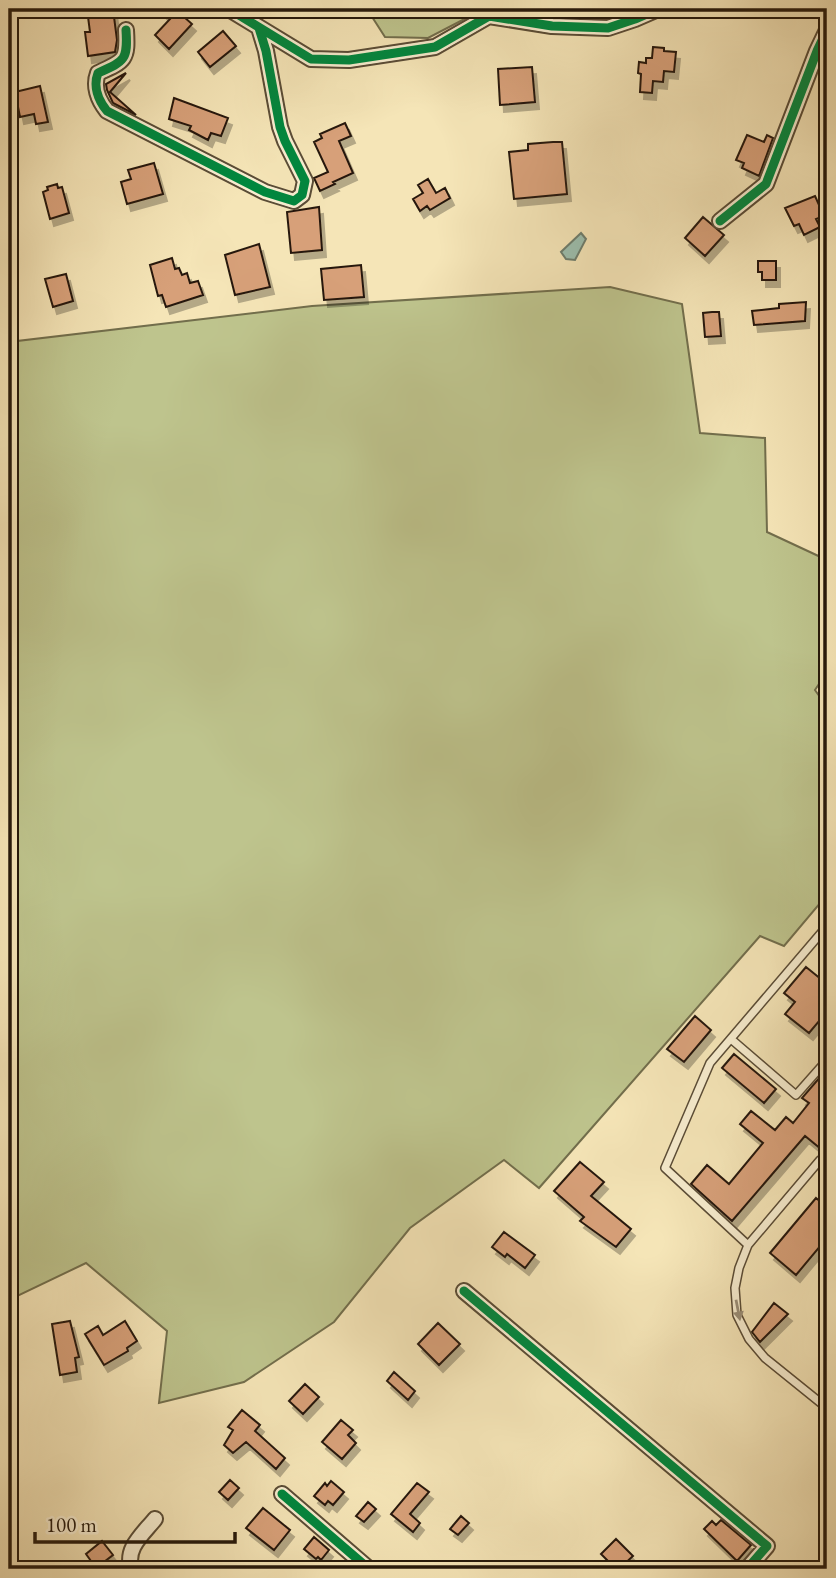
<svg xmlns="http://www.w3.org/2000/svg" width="836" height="1578" viewBox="0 0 836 1578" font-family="'EB Garamond',serif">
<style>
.green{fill:#bec48d;stroke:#726e4c;stroke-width:2}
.water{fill:#9cbfaf;stroke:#6d7d6d;stroke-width:2}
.building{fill:#d7a079;stroke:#26190b;stroke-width:2;filter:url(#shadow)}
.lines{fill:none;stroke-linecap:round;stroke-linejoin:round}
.service-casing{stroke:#5a4c36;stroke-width:10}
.minor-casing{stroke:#5a4c36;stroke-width:18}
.service{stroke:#f8eed0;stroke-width:7}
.minor{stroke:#f8eed0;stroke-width:14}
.cycleway-casing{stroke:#f8eed0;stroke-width:13}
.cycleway{stroke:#00873e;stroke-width:9}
.oneway{fill:#9a8e77}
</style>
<defs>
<filter id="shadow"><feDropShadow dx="4" dy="7" stdDeviation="0" flood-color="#0004"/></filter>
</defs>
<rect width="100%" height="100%" fill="#f5e5b7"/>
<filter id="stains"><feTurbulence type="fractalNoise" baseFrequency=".00286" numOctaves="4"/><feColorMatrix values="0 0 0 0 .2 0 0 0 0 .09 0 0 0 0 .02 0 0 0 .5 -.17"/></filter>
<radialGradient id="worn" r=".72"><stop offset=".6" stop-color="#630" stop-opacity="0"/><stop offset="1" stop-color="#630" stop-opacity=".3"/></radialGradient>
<path class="green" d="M367 9H479L480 11 428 38 385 37Z
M610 287 682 304 700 433 765 438 767 532 827 560V672L815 690 827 707V895L784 946 760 936 539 1188 504 1160 410 1228 334 1322 244 1382 159 1403 167 1331 86 1263 9 1300V342L312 306Z"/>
<path class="water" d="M581 233 586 239 575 260 566 259 561 252Z"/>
<path class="building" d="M87 9H113L117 40 115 52 88 56 85 32H90Z
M160 9H175L192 24 169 49 155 35 170 19Z
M223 31 236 46 210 67 198 52Z
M653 47 664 48V51L676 52 674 72 664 71 663 82 653 81 652 93 640 92 641 74 638 73 639 62 646 63V58H652Z
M532 67 535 102 500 105 498 69Z
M126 73 110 92 136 115 113 103 107 90 106 84Z
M40 86 48 122 36 124 34 114 20 117 15 92Z
M174 98 228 118 221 136 211 133 208 140 189 130 191 126 169 119Z
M345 123 351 136 339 141 353 173 333 182 335 184 320 191 314 178 328 172 314 142 322 138 320 134Z
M747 135 764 142 767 135 773 138 759 176 742 168 744 163 736 160Z
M553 142H562L567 194 514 199 509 152 528 150V144Z
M154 163 163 194 127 204 121 182 131 179 128 170Z
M428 179 436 193 445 188 450 198 430 210 427 206 420 211 413 199 423 193 418 185Z
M57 184 58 188 62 187 69 213 50 219 43 192 48 190 47 187Z
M815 196 824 216 816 219 820 227 804 235 799 224 794 226 785 208Z
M319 207 322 250 291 253 287 212Z
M703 217 724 235 705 256 685 238Z
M259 244 270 287 235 295 225 255Z
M172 258 175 269 179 268 182 275 187 273 190 283 198 281 203 295 166 307 162 295 158 296 150 265Z
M758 261H776V280H762V272H758Z
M361 265 364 297 324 300 321 269Z
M66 274 73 301 53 307 45 279Z
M806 302 805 321 754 325 752 311 779 308V304Z
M712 312H719L721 336 705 337 703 313Z
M806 967 827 984V1027L819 1021 809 1033 785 1014 795 1002 784 993Z
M695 1016 711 1030 684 1062 667 1049Z
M734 1054 776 1089 764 1103 722 1068Z
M827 1069V1154L805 1136 732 1221 691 1184 707 1165 729 1184 763 1143 740 1124 751 1111 775 1130 786 1117 793 1123 809 1103 802 1098Z
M580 1162 604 1182 591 1196 631 1229 616 1247 580 1221 584 1217 554 1191Z
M816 1198 827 1207V1238L796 1275 770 1253Z
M504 1232 535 1255 525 1268 507 1254 505 1257 492 1247Z
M774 1303 788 1314 760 1342 752 1332Z
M70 1321 79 1357 75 1358 77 1372 60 1375 52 1324Z
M125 1321 137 1341 127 1348 128 1351 104 1365 85 1334 98 1326 103 1335Z
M438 1323 460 1344 439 1365 418 1344Z
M394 1372 415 1391 408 1400 387 1381Z
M305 1384 319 1397 303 1414 289 1401Z
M242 1410 260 1425 255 1431 285 1458 276 1469 246 1442 233 1453 224 1445 233 1430 228 1427Z
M341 1420 353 1430 348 1435 356 1443 342 1459 322 1442Z
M230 1480 239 1488 228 1500 219 1492Z
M331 1481 344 1492 333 1505 328 1501 325 1505 314 1496 325 1483 327 1486Z
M417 1483 429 1492 410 1514 420 1523 413 1532 391 1514Z
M368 1502 376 1509 364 1522 356 1516Z
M263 1508 290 1530 274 1550 246 1528Z
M461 1516 469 1523 458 1535 450 1529Z
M721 1520 751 1545 737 1561 704 1529 712 1521 716 1525Z
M314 1537 329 1550 321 1560 318 1557 316 1559 304 1549Z
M616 1539 633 1556 619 1569H616L601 1554Z
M102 1541 113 1555 96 1568 86 1554Z"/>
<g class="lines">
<g class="service-casing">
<path id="service" d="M731 1039 796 1095 827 1060
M820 1160 748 1245 739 1268 735 1288 737 1315 749 1339 765 1358 827 1408
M748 1245 665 1168 710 1063 827 926"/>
</g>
<g class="minor-casing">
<path id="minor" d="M229 9 311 59 349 60 435 47 489 16 552 26 608 28 635 19 658 9
M126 30C128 60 125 61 98 73 93 86 98 100 107 111L265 192 294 201 302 195 305 181 285 141 280 127 266 51 259 28
M720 221 766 184 817 51 827 30
M464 1291 767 1546 747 1569
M282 1494 369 1569
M132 1569C124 1549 143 1534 155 1519"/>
</g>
<use href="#service" class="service"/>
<use href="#minor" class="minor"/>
<g class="cycleway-casing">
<path id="cycleway" d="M229 9 311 59 349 60 435 47 489 16 552 26 608 28 635 19 658 9
M126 30C128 60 125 61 98 73 93 86 98 100 107 111L265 192 294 201 302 195 305 181 285 141 280 127 266 51 259 28
M720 221 766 184 817 51 827 30
M464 1291 767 1546 747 1569
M282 1494 369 1569"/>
</g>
<use href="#cycleway" class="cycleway"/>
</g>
<defs><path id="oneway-solid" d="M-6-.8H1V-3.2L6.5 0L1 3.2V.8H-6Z" transform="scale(1.75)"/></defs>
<use class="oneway" href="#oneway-solid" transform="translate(738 1310) rotate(79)"/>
<rect width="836" height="1578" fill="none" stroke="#f5e5b7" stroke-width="35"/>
<rect x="10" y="10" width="815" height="1557" fill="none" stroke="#26190b" stroke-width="3.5"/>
<rect x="18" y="18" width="801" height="1543" fill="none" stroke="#26190b" stroke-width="2"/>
<path d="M35 1532v10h200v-10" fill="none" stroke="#26190b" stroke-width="3.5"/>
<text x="46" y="1532" font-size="21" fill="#26190b" stroke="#f8eed0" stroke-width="5" paint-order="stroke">100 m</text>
<rect width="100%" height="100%" filter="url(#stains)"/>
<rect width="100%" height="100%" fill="url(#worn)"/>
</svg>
